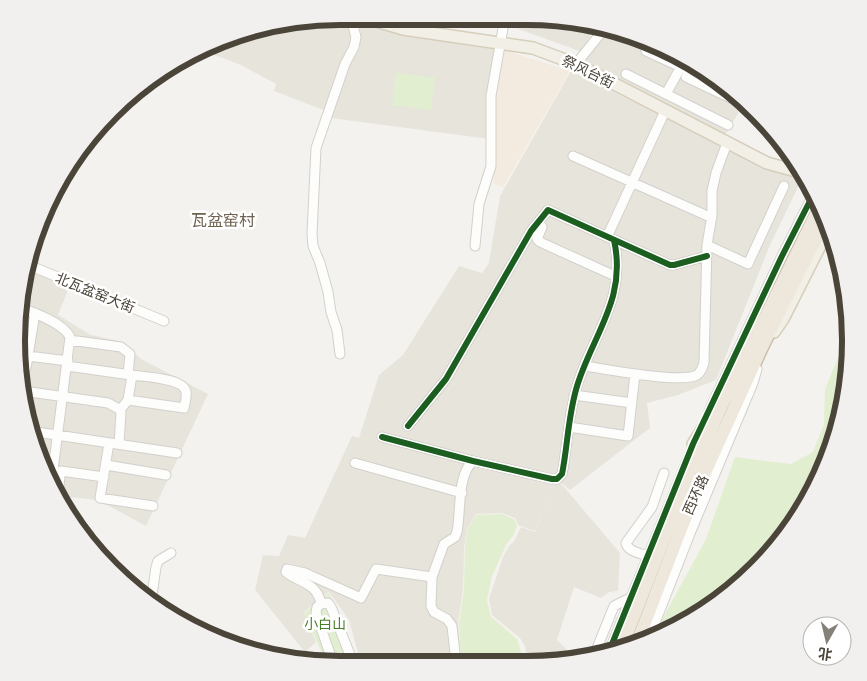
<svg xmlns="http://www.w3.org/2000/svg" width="867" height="681" viewBox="0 0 867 681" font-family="Signika,'Noto Sans SC',sans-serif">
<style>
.residential{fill:#e7e4dc}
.commercial{fill:#f3ebdf}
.green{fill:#e1eecf}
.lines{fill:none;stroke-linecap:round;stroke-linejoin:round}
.minor-casing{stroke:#d2d0cb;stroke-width:11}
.major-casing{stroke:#d6cebb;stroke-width:14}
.highway-casing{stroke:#ccbfa9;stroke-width:15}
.minor{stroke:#fdfdfc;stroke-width:9}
.major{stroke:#f2efe6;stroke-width:11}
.highway{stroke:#ede8db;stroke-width:12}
.cycleway-casing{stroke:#fff;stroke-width:9}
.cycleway{stroke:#1b5e20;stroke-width:6}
.labels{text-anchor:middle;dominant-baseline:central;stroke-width:5;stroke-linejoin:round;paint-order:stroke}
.street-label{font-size:14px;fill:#4b4439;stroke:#fff}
.park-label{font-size:14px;fill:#4a7f2a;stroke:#fff}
.quarter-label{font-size:16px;fill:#6e6250;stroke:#fff}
.rim{fill:none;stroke:#4b4439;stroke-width:6}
</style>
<rect width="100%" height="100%" fill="#f4f2ee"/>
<path class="residential" d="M339 16 350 25 354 36 326 111 274 91 276 84 241 65 201 50 257 27Z
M429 17H547L595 26 582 52 513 27Z
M360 25 496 49 486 114 489 139 331 118 349 67 360 48Z
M609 29 631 34 740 97 750 109 742 107 725 135 582 60Z
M571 71 736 152 801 181 770 245 716 380 678 395 647 403 650 428 570 490 559 481 620 553 618 591 609 592 601 598 574 587 557 640 576 659 548 664H528L525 646 520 638 492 615 489 599 503 557 509 546 514 541 521 527 535 532 555 481 535 531 518 525 515 518 502 513 476 514 467 529 464 548 463 589 458 623 461 662 360 660 349 620 329 592 304 612 316 642 305 652 255 590 263 555 279 556 288 535 305 538 352 436 359 438 379 375 403 355 459 266 482 273 489 263 500 196Z
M26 266 70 285 58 315 91 335 124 342 141 359 208 394 146 526 98 500 59 496 58 500 27 424 16 340Z"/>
<path class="commercial" d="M501 49 570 71 503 187 494 184V79Z"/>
<path class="green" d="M396 73 435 78 431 110 392 105Z
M842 348 845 349 840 425 784 538 688 621 659 634 658 627 706 539 735 457 791 464 813 452 824 424 825 389Z
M502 514 514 519 517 526 513 536 507 543 492 576 487 600 491 617 517 639 525 664 461 662 459 623 464 589 465 548 467 530 476 515Z
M329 593 357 660H325L304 613Z"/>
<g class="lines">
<g class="minor-casing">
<path id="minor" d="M552 18 589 28 591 25
M396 27 398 16
M428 33 431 17
M646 51 674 64 677 60
M576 64 605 28
M690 68 686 77 741 103
M626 74 728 125
M666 94 683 63
M573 156 712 218
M538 222 542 227 537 239 540 242 615 276
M607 237 665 111
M707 245 748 264 784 186
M475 246 479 204 491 166V96L505 17
M26 264 164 321
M21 308C35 313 63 323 70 337L53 470 60 475 58 497
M17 333 31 335
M70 340 121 347 130 354 128 374
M340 354 337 330 331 312 328 292 320 263 313 246 312 234 316 148 345 64 354 47 356 37 353 26 347 16
M28 356 68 361
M67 366 131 375
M585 366C605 369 681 384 697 375 701 372 703 367 704 362L707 245 712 215V191L716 173 727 143
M20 367 26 368 35 313
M22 388 24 377
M23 391 108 403 119 409 121 412 119 444
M574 395 632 403
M120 410 128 400 132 375C144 377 184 378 186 392 187 397 185 403 184 408L128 400
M709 411 782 256 813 195
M408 426 446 379 531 231 548 210 670 265H674L707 256
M569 427 628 436 635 374
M30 431 177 453
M382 437 473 461 552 479H557L562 474C568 444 568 413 578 383 594 333 627 298 614 240
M109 443 100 498 153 506
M355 463 462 493
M106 465 166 475
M58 473 61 471 104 477
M648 556C640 553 628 552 626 543L652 507 664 473
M432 577 431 606 434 612 447 619 452 626 456 662
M151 602 156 567 158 561 171 553
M321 604C317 582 299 583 286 572L287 569 305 573 361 598 376 569 432 577 444 544 455 537 457 532C461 512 457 475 473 461
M649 638 691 531 753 383 757 369
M608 654 696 439
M598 656 597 648 614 606 630 598
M332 660 316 613 317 607 321 604 328 603 331 607 352 660"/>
</g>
<g class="major-casing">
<path id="major" d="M359 16 403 29 533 48 576 64 767 163 803 173
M774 332 783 319 826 234
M693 444 717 406"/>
</g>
<g class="highway-casing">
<path id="highway" d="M637 643 689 508 761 349 823 225
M621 649 666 534 721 407 818 210"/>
</g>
<use href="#minor" class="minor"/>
<use href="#major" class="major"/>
<use href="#highway" class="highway"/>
<g class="cycleway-casing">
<path id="cycleway" d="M408 426 446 379 531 231 548 210 670 265H674L707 256
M382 437 473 461 552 479H557L562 474C568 444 568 413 578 383 594 333 627 298 614 240
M608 654 693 444 782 256 813 195"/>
</g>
<use href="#cycleway" class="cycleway"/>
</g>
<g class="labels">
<g class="street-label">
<text transform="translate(588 72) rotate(26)">祭风台街</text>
<text transform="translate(95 293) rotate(22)">北瓦盆窑大街</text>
<text transform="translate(696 495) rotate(-66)">西环路</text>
</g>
<g class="park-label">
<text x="325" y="624">小白山</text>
</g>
<g class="quarter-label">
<text x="223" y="221">瓦盆窑村</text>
</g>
</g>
<path d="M0 0H867V681H0ZM340 25H527A315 315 0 0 1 842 340V341A315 315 0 0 1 527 656H340A315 315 0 0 1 25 341V340A315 315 0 0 1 340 25Z" fill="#f1f0ef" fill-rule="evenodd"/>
<path class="rim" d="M340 25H527A315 315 0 0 1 842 340V341A315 315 0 0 1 527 656H340A315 315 0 0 1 25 341V340A315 315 0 0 1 340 25Z"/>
<g transform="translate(827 641) rotate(188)"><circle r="24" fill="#ffffff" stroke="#b7b4b0"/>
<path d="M0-4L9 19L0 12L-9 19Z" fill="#868178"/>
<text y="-8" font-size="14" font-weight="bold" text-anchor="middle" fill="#4b4439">北</text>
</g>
</svg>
